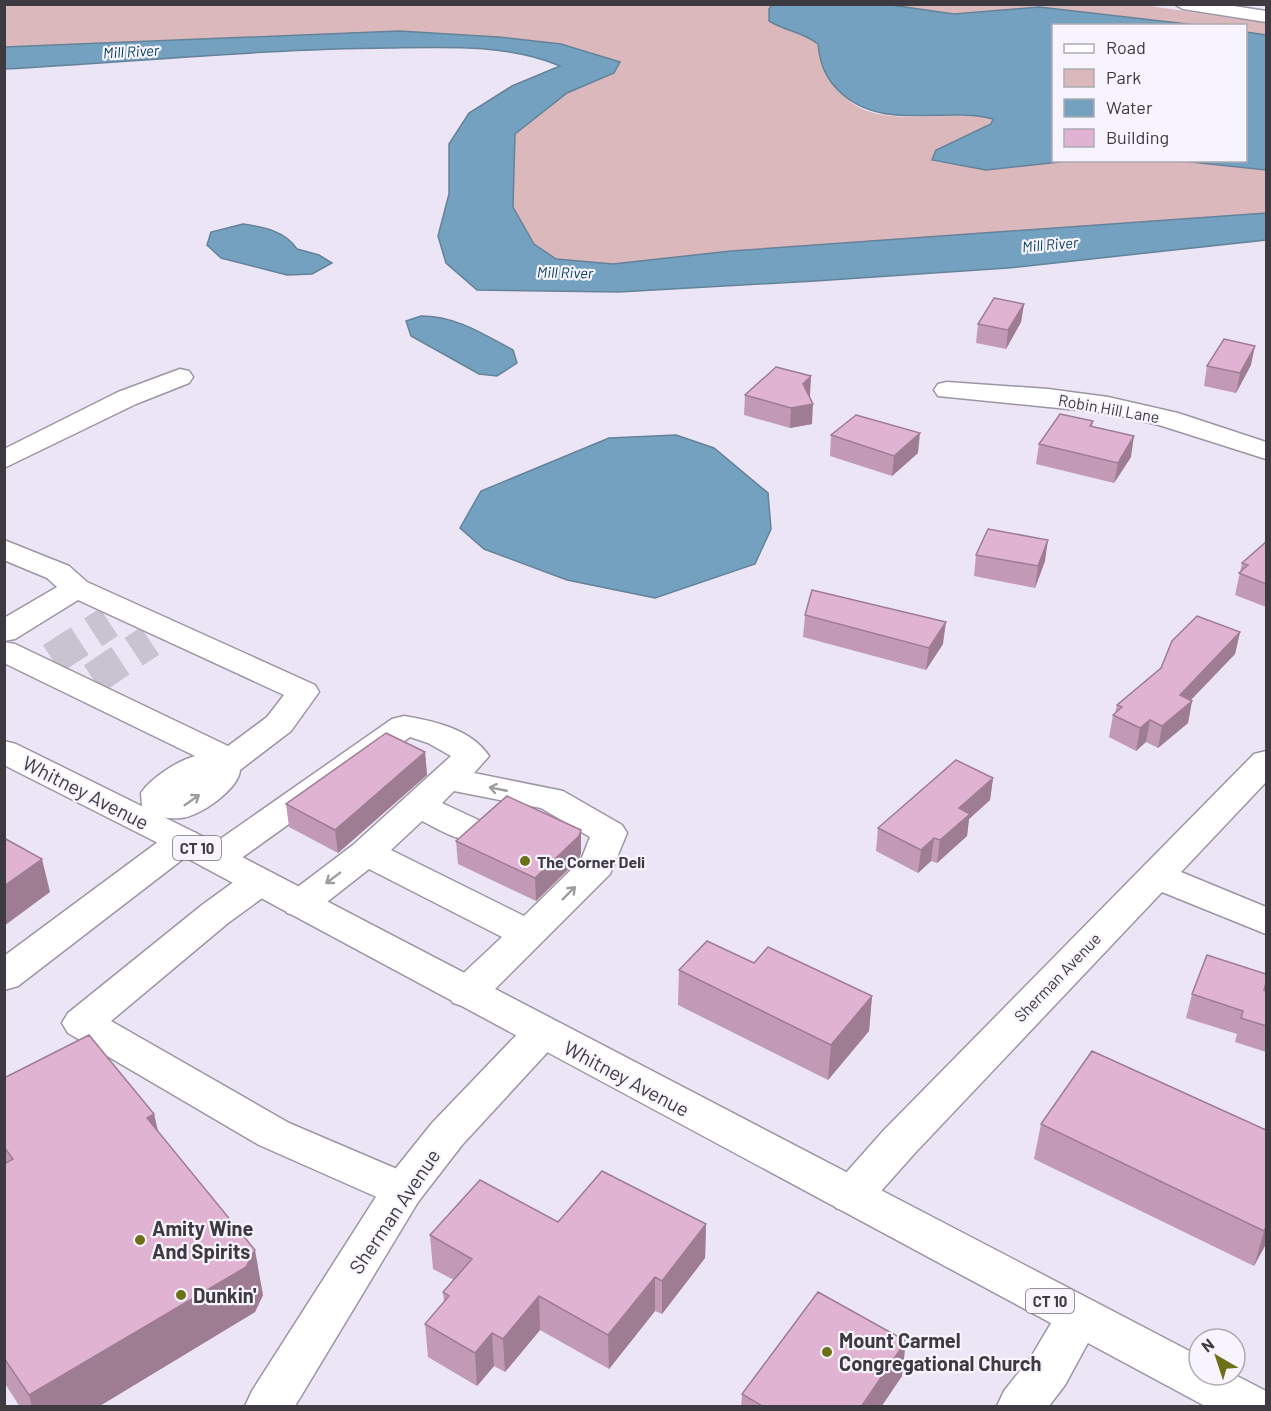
<svg xmlns="http://www.w3.org/2000/svg" width="1271" height="1411" viewBox="0 0 1271 1411" font-family="Barlow,sans-serif">
<style>
.green{fill:#dbb8bb}
.water{fill:#74a1bf;stroke:#648299;stroke-width:1.5}
.lines{fill:none;stroke-linecap:round;stroke-linejoin:round}
.minor-tunnel{stroke:#c9c3d1;stroke-width:33;stroke-dasharray:33 16;stroke-linecap:butt}
.minor-casing{stroke:#9b95a4;stroke-width:3}
.major-casing{stroke:#9b95a4;stroke-width:3}
.highway-casing{stroke:#9b95a4;stroke-width:3}
.minor{fill:#fff;fill-rule:evenodd}
.major{fill:#fff;fill-rule:evenodd}
.highway{fill:#fff;fill-rule:evenodd}
.wall{fill:#c29ab5}
.shaded-wall{fill:#9e7d93}
.building{fill:#e1b3d2;stroke:#9e7d93;stroke-width:1.5}
.oneway{stroke:#9e9ca0}
.poi-dot{fill:#6c7016;stroke:#f8f4fe;stroke-width:2}
.labels{text-anchor:middle;dominant-baseline:central;stroke-width:4.5;stroke-linejoin:round;paint-order:stroke}
.far-water-label{font-size:15px;font-style:italic;fill:#013e5d;stroke:#f8f4fe}
.shield{fill:#f8f4fe;stroke:#75727a;stroke-width:1.5}
.shield-label{font-size:15px;font-weight:bold;fill:#3d3a41}
.street-label{font-size:16px;fill:#3d3a41;stroke:#f8f4fe}
.poi-label{font-size:16px;font-weight:bold;fill:#3d3a41;stroke:#f8f4fe;text-anchor:start}
.near-street-label{font-size:20px;fill:#3d3a41;stroke:#f8f4fe}
.near-poi-label{font-size:20px;font-weight:bold;fill:#3d3a41;stroke:#f8f4fe;text-anchor:start}
</style>
<rect width="100%" height="100%" fill="#ece5f5"/>
<path class="green" d="M4 5H772L769 9 781 28 806 34 818 45C820 63 827 71 838 85 842 91 847 98 852 103 888 129 951 108 994 119L991 124 936 149 932 161 986 170 1069 160H1181L1266 170V213L731 251 613 264 556 259 534 244 513 207 515 134 567 93 614 73 593 53 560 44 498 37 399 31 5 47Z
M891 5H1143L1266 23V35L1246 32V26L1197 25 1039 7 954 14Z"/>
<path class="water" d="M772 5H891L954 14 1039 7 1196 25 1054 26V160L1069 161 986 170 932 160 936 150 991 124 993 119C943 106 884 132 841 93 826 79 820 65 818 44 803 32 785 31 769 21V9Z
M399 31 498 37 561 44 620 62 614 73 567 93 515 134 513 207 534 244 556 259 613 264 731 251 1266 213V240L1008 268 815 281 619 292 477 290 446 263 438 236 449 194V144L469 113 512 86 560 66C509 44 445 47 390 48 261 49 133 62 5 69V47Z
M1246 32 1266 35V170L1181 161 1246 160Z
M243 224C264 227 285 231 297 249L319 255 332 263 312 274 287 275 221 258 207 245 211 232Z
M421 316C456 316 483 334 513 350L517 363 497 376 479 374 411 336 406 321Z
M676 435 714 448 768 493 771 529 755 564 655 598 567 580 484 549 460 528 481 491 609 438Z"/>
<g class="lines">
<path class="minor-tunnel" d="M52 659 109 622
M93 679 150 641"/>
<g class="minor-casing">
<path id="minor" d="M1174 4H1221L1266 11V22L1183 9Z
M180 369 189 371 193 377 189 383 136 404 4 468V449L118 392Z
M947 382 1048 389 1108 397 1178 413 1266 442V459L1159 425 1108 413 938 396 934 390 938 384Z
M4 540 69 566 87 582 315 685 319 692 291 731 240 770C239 789 199 817 181 818 169 819 158 817 148 814L142 806 141 793C151 778 177 761 195 756L4 663V642L15 644 228 746 267 717 284 695 78 600 15 639 4 641V618L57 587 47 578 4 560Z
M404 716C434 721 471 729 489 756L474 773 563 791 622 825 627 833 610 874 481 1003 467 1007 453 1003 447 993 453 983 502 937 369 869 313 913 300 917 287 913 281 904 287 895 353 845 451 756 428 743 410 737 229 867 216 871 203 867 198 859 203 851 392 719ZM454 791 541 808 590 837 581 860 524 916 391 850 422 821C442 831 462 845 485 839L490 831 485 823 442 803Z
M1266 751V782L1181 872 1266 907V934L1162 892 914 1154 866 1208 851 1213 836 1208 829 1196 836 1184 884 1130 1254 754Z
M183 829 196 833 201 841 196 849 18 986 4 990V956L170 833Z
M259 870 272 873 277 882 272 891 228 923 111 1021 289 1123 418 1178 425 1190 418 1202 403 1207 388 1202 259 1145 68 1033 62 1023 68 1013 202 905 246 873Z
M1079 1298 1095 1303 1102 1317 1065 1385 1049 1406H997L1004 1391 1031 1357 1063 1303Z"/>
</g>
<g class="major-casing">
<path id="major" d="M542 1018 556 1023 562 1033 556 1043 462 1145 418 1202 295 1406H245L252 1391 388 1178 432 1123 528 1023Z"/>
</g>
<g class="highway-casing">
<path id="highway" d="M4 741 16 744 196 833 1199 1356V1375H1235L1266 1391V1406H1205L170 849 4 765Z"/>
</g>
<use href="#minor" class="minor"/>
<use href="#major" class="major"/>
<use href="#highway" class="highway"/>
</g>
<path class="wall" d="M1024 304 1021 322 1006 349 976 343 978 324Z
M1251 365 1236 393 1204 386 1207 366Z
M811 376 809 397 812 424 790 428 744 415 745 395Z
M1093 421 1092 427 1131 457 1114 483 1036 464 1039 444Z
M831 435 918 453 892 476 830 456Z
M1266 542V607L1235 595 1242 563Z
M976 555 1045 561 1035 588 974 576Z
M805 615 943 644 926 670 803 637Z
M1240 632 1235 654 1191 700 1192 701 1188 723 1158 748 1146 742 1136 751 1109 737 1113 715 1115 713 1117 705 1161 668Z
M425 752 427 775 338 853 289 827 286 804Z
M993 778 990 800 969 819 967 836 937 863 931 861 918 873 876 851 878 828Z
M456 841 581 853 579 859 536 901 458 864Z
M754 963 872 996 869 1031 828 1080 678 1005 679 970Z
M1265 991H1266V1052L1235 1042 1237 1034 1186 1018 1192 994Z
M4 1078 154 1114 158 1131 263 1295 255 1312 98 1407H20L4 1382Z
M1041 1124 1266 1130V1244L1254 1266 1034 1159Z
M558 1222 706 1224 705 1258 662 1314 655 1311 609 1369 540 1330 505 1372 494 1366 477 1386 428 1357 425 1324 444 1302 443 1292 454 1280 433 1269 430 1235Z
M902 1376 881 1407H741L742 1394Z"/>
<path class="shaded-wall" d="M1024 304 1021 322 1006 349 1008 330Z
M1255 346 1251 365 1236 393 1240 373Z
M811 376 810 396 801 404 803 384Z
M813 404 812 424 790 428 791 408Z
M920 433 918 453 892 476 894 456Z
M1134 436 1131 457 1114 483 1118 463Z
M1048 540 1045 561 1035 588 1038 566Z
M946 622 943 644 926 670 929 648Z
M1240 632 1235 654 1184 707 1192 701 1188 723 1158 748 1162 726 1180 695Z
M1150 720 1146 742 1136 751 1140 728Z
M425 752 427 775 338 853 335 830Z
M993 778 990 800 969 819 967 836 937 863 940 840 959 808Z
M581 830V853L579 859 536 901 535 878Z
M934 838 931 861 918 873 921 850Z
M42 859 50 892 4 926V886Z
M872 996 869 1031 828 1080 831 1045Z
M154 1114 164 1159 147 1118Z
M706 1224 705 1258 662 1314V1281Z
M1266 1227V1244L1254 1266 1264 1231Z
M255 1250 263 1295 255 1312 98 1407H32L29 1395Z
M655 1277V1311L609 1369 608 1335Z
M539 1296 540 1330 505 1372 503 1339Z
M492 1333 494 1366 477 1386 475 1353Z
M906 1341 902 1376 881 1407H861Z"/>
<path class="building" d="M994 298 1024 304 1008 330 978 324Z
M1224 339 1255 346 1240 373 1207 366Z
M776 367 811 376 803 384 813 404 791 408 745 395Z
M1060 414 1093 421 1090 426 1134 436 1118 463 1039 444Z
M856 415 920 433 894 456 831 435Z
M988 529 1048 540 1038 566 976 555Z
M1266 542V584L1239 573 1248 565 1242 563Z
M812 590 946 622 929 648 805 615Z
M1197 616 1240 632 1180 695 1192 701 1162 726 1150 720 1140 728 1113 715 1122 707 1117 705 1161 668 1172 641Z
M386 733 425 752 335 830 286 804Z
M956 760 993 778 959 808 970 814 940 840 934 838 921 850 878 828Z
M507 796 581 830 579 836 535 878 456 841Z
M4 838 42 859 4 886Z
M707 941 754 963 768 947 872 996 831 1045 679 970Z
M1207 955 1266 974V983L1264 990 1266 991V1026L1241 1018 1243 1011 1192 994Z
M89 1035 154 1114 147 1118 255 1250 246 1267 29 1395 4 1358V1164L13 1159 4 1147V1078Z
M1092 1051 1266 1130V1227L1264 1231 1041 1124Z
M602 1171 706 1224 662 1281 655 1277 608 1335 539 1296 503 1339 492 1333 475 1353 425 1324 449 1296 443 1292 472 1259 430 1235 480 1180 558 1222Z
M818 1292 906 1341 861 1407H764L742 1394Z"/>
<defs><path id="oneway-shaft" d="M-6 0H5M1.5-3L5.5 0L1.5 3" fill="none" stroke-width="1.6" stroke-linecap="round" stroke-linejoin="round" transform="scale(1.5)"/></defs>
<g class="oneway">
<use href="#oneway-shaft" transform="translate(498 789) rotate(-169)"/>
<use href="#oneway-shaft" transform="translate(192 800) rotate(-35)"/>
<use href="#oneway-shaft" transform="translate(333 878) rotate(143)"/>
<use href="#oneway-shaft" transform="translate(569 893) rotate(-45)"/>
</g>
<g class="poi-dot">
<circle cx="525" cy="861" r="6"/>
<circle cx="140" cy="1240" r="6"/>
<circle cx="181" cy="1295" r="6"/>
<circle cx="827" cy="1352" r="6"/>
</g>
<g class="labels">
<g class="far-water-label">
<text transform="translate(131 51) rotate(-3)">Mill River</text>
<text transform="translate(1050 244) rotate(-5)">Mill River</text>
<text transform="translate(565 272) rotate(1)">Mill River</text>
</g>
<g class="shield">
<rect x="173" y="836" width="48" height="24" rx="4.5"/>
<rect x="1026" y="1289" width="48" height="24" rx="4.5"/>
</g>
<g class="shield-label">
<text x="197" y="848">CT 10</text>
<text x="1050" y="1301">CT 10</text>
</g>
<g class="street-label">
<text transform="translate(1109 408) rotate(10)">Robin Hill Lane</text>
<text transform="translate(1057 977) rotate(-46)">Sherman Avenue</text>
</g>
<g class="poi-label">
<text x="537" y="861">The Corner Deli</text>
</g>
<g class="near-street-label">
<text transform="translate(86 792) rotate(27)">Whitney Avenue</text>
<text transform="translate(627 1078) rotate(28)">Whitney Avenue</text>
<text transform="translate(394 1211) rotate(-56)">Sherman Avenue</text>
</g>
<g class="near-poi-label">
<text x="152" y="1228">Amity Wine<tspan x="152" dy="23">And Spirits</tspan></text>
<text x="193" y="1295">Dunkin'</text>
<text x="839" y="1340">Mount Carmel<tspan x="839" dy="23">Congregational Church</tspan></text>
</g>
</g>
<rect width="1271" height="1411" fill="none" stroke="#3d3a41" stroke-width="12"/>
<rect x="1052" y="24" width="195" height="138" fill="#f8f4fe" stroke="#adaab2" stroke-width="1.5"/>
<rect x="1064" y="44" width="30" height="9" fill="#ffffff" stroke="#adaab2" stroke-width="1.5"/>
<text x="1106" y="54" font-size="18" fill="#3d3a41">Road</text>
<rect x="1064" y="69" width="30" height="18" fill="#dbb8bb" stroke="#adaab2" stroke-width="1.5"/>
<text x="1106" y="84" font-size="18" fill="#3d3a41">Park</text>
<rect x="1064" y="99" width="30" height="18" fill="#74a1bf" stroke="#adaab2" stroke-width="1.5"/>
<text x="1106" y="114" font-size="18" fill="#3d3a41">Water</text>
<rect x="1064" y="129" width="30" height="18" fill="#e1b3d2" stroke="#adaab2" stroke-width="1.5"/>
<text x="1106" y="144" font-size="18" fill="#3d3a41">Building</text>
<g transform="translate(1217 1357) rotate(321)"><circle r="28" fill="#f8f4fe" stroke="#adaab2" stroke-width="1.5"/>
<path d="M0-4.5L10 22L0 15L-10 22Z" fill="#6c7016"/>
<text y="-9" font-size="16" font-weight="bold" text-anchor="middle" fill="#3d3a41">N</text>
</g>
</svg>
